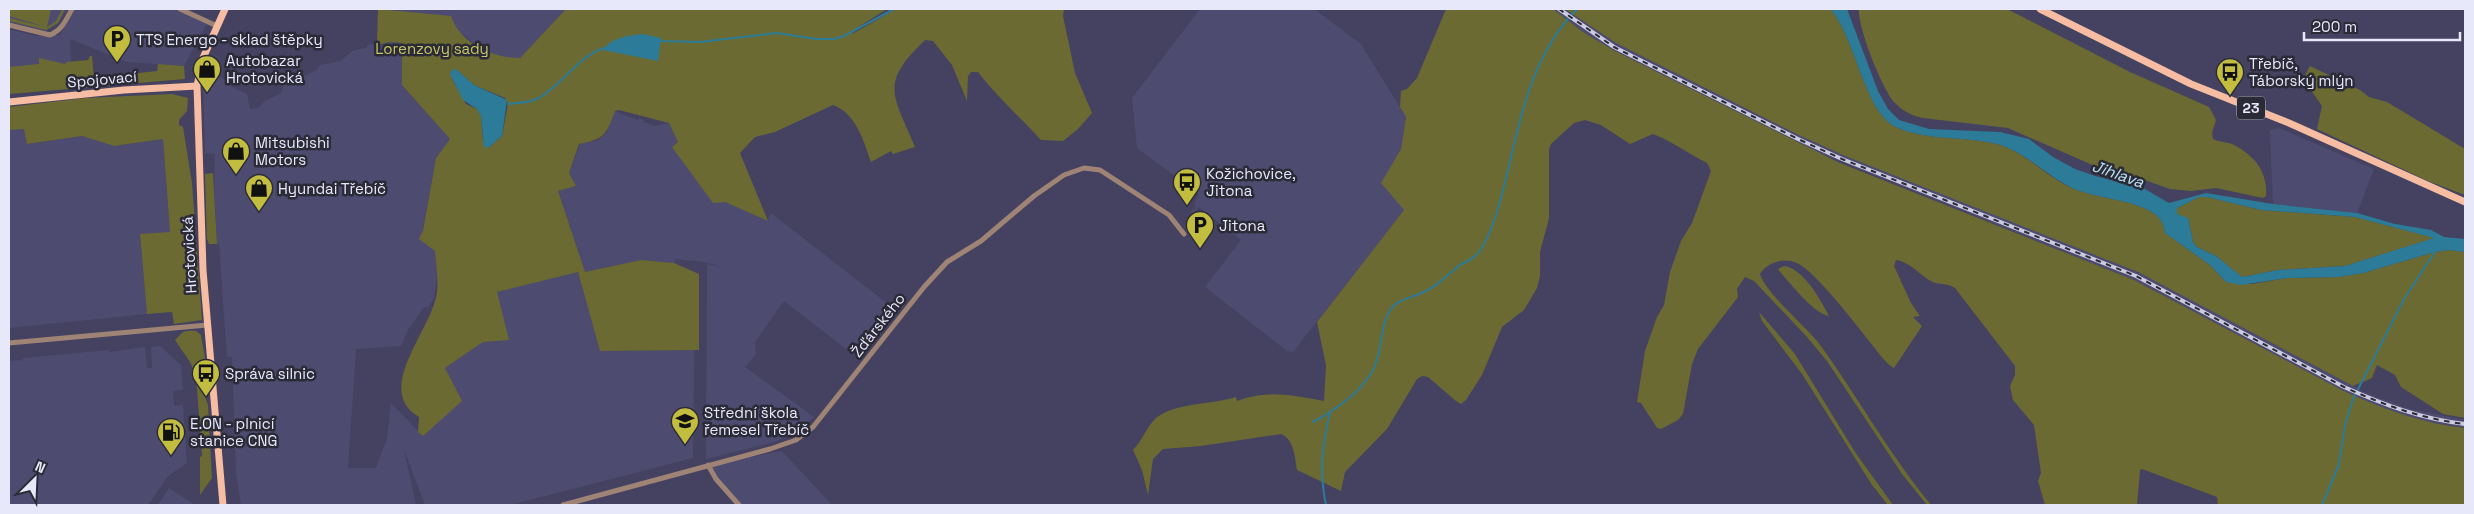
<svg xmlns="http://www.w3.org/2000/svg" width="2474" height="514" viewBox="0 0 2474 514" font-family="'Space Grotesk',sans-serif">
<style>
.built{fill:#4e4b70}
.green{fill:#6b6a33;fill-rule:evenodd}
.water{fill:#2c7b99;fill-rule:evenodd}
.lines{fill:none;stroke-linecap:round;stroke-linejoin:round}
.stream{stroke:#2c7b99;stroke-width:2}
.minor{stroke:#9f8375;stroke-width:5}
.major{stroke:#f6bda2;stroke-width:7}
.rail-casing{stroke:#cbcadf;stroke-width:4}
.rail{stroke:#2b2b38;stroke-width:2;stroke-dasharray:5.5;stroke-linecap:butt}
.labels{text-anchor:middle;dominant-baseline:central;stroke-width:5;stroke-linejoin:round;paint-order:stroke}
.shield{fill:#2b2b38;stroke:#afafc0;stroke-width:1}
.shield-label{font-size:14px;font-weight:bold;fill:#e8e8fb}
.poi-label{font-size:15px;fill:#e8e8fb;stroke:#2b2b38;text-anchor:start}
.park-label{font-size:15px;fill:#c8c566;stroke:#2b2b38}
.street-label{font-size:15px;fill:#e8e8fb;stroke:#2b2b38}
.water-label{font-size:16px;font-style:italic;fill:#bbe2f4;stroke:#2b2b38}
</style>
<rect width="100%" height="100%" fill="#444260"/>
<path class="built" d="M9 9H67L59 23 46 31 9 22Z
M73 9H174L207 24 184 66 127 62 70 39 71 65 9 68V29L36 36 60 35Z
M380 9H566L520 58H502L486 52 455 29Z
M1200 9H1314L1361 44 1406 117 1401 149 1382 183 1404 210 1293 352 1287 351 1205 287 1241 240 1232 233 1230 235 1228 233 1230 231 1199 207 1193 213 1191 212 1196 206 1194 204 1199 194 1137 148 1132 98Z
M1553 9H1565L1616 43 1820 145 2108 259 2154 280 2364 392 2405 408 2465 420V428L2418 420 2376 406 2342 390 2134 280 1817 152 1613 50 1583 32Z
M391 42 402 43V85L450 139 436 158 421 237 435 251 437 277 434 298 428 307H424L408 330 401 346 356 349 348 468H376L387 438 391 403 423 436 445 368 483 342 498 341 496 292 578 272 600 351 694 350 693 458 510 505H425L404 450 416 505H241L236 473 232 357H227L219 245 217 244 214 178 215 154 205 153 203 78 206 69 231 83 230 86 247 94 250 109 258 108 265 101 281 93 285 81 293 76H304L317 70 320 65 340 61 354 50 366 48 368 44 383 45Z
M614 111 638 120 639 118 644 120 643 122 655 126 669 123 678 142 672 147 725 202 768 221 771 213 897 311 859 359 784 301 755 342 756 354 745 367 814 417 798 431 774 442 706 459 707 264 724 267 704 262 676 259 674 263 641 260 585 272 558 191 576 186 569 173 580 144 599 140 607 132Z
M2279 128 2374 169 2357 213 2273 204 2270 130Z
M25 129 28 144 82 136 114 146 163 139 170 232 140 235 147 314 9 328V130Z
M160 346 181 365 183 390 173 391 174 406 183 405 187 463 168 476 148 505H9V361L23 360V358L109 350V352L145 347 147 368H152L151 347Z
M782 451 832 505H739L708 465Z
M169 488 195 505H158Z"/>
<path class="green" d="M9 9H51L47 27 56 21 62 9H65L58 23 46 30 9 21V18L46 27 9 16Z
M378 9 451 16C460 43 492 58 520 58L566 9H887L860 26 852 34 896 9H1064L1063 16 1075 73 1092 113 1078 129 1063 141 1041 140C1020 117 997 97 978 72H971L968 76 967 101 952 65 933 41 925 40C879 84 893 94 915 147L893 154 891 151 871 162C864 142 856 113 833 105L775 132 755 137 740 153 768 221 725 202 713 203 672 147 678 142 669 123 619 110 615 111C606 135 605 139 579 144L569 173 576 186 558 191 585 272 641 260 674 263 699 274V350L600 351 578 272 497 292 509 340 483 342 445 368 462 401 423 436 418 432 419 417C375 392 426 335 435 301 440 286 436 267 435 251L419 239 423 230 436 158 450 139 402 85V43L391 42 377 45ZM457 70 474 85 505 98 508 104 502 136 488 148 483 140 481 116 477 109 466 104 452 79Z
M1446 9H1553L1583 32 1613 50 1840 163 2134 280 2342 390C2382 409 2421 423 2465 428V505H2218L2217 497 2142 469 2140 470 2137 505H2045L2038 481 2041 473 2034 425 2013 400 2010 386 2015 375V366L1955 288C1948 283 1941 285 1933 282 1920 276 1911 262 1896 260L1894 266 1911 303 1920 316 1913 317 1922 326 1894 368C1885 363 1879 353 1873 346 1858 327 1816 272 1797 263 1784 257 1767 262 1760 274 1766 294 1807 327 1821 346 1859 399 1890 455 1931 505H1927L1902 474 1827 361 1807 337 1754 281 1745 277 1737 289 1738 297 1698 349 1692 364 1683 414 1678 420 1661 429 1657 428 1641 403 1637 402 1645 351 1657 317 1664 305 1670 272 1681 241 1692 223 1711 171 1707 163C1689 154 1672 141 1653 134L1630 144 1601 125 1585 120 1574 123 1551 144 1549 149V218L1540 252V276L1537 288 1524 310 1502 327 1482 375 1466 400 1461 404 1456 401 1428 377 1422 376 1417 379 1387 429 1345 472 1341 491 1297 470C1295 458 1294 439 1281 434L1201 446 1163 449 1153 459 1148 495 1142 470 1133 450C1142 441 1148 425 1156 418 1177 402 1211 405 1236 397L1237 401C1267 389 1294 396 1324 401L1326 365 1317 322 1404 210 1381 183 1401 149 1406 117 1400 107 1401 91 1407 89 1417 78Z
M1565 9H1830C1855 35 1864 112 1896 127 1926 141 1964 136 1997 144 2026 152 2045 176 2072 188 2097 199 2127 198 2152 212 2160 217 2164 224 2165 233L2210 265 2226 282 2252 284 2287 278 2339 277 2363 273 2435 252 2449 250 2465 252V418L2443 414 2401 387 2395 375 2377 365 2372 378 2353 386 2138 272 1843 155 1799 135 1616 43Z
M1859 9H2007L2130 72 2209 107 2216 120 2212 133 2213 139C2219 142 2226 142 2232 144 2253 154 2268 171 2266 196L2263 198 2216 188 2191 191 2170 189 2139 178 2113 174 2008 128 1923 118C1912 116 1903 111 1895 103 1883 91 1857 26 1859 9Z
M90 56H92L94 78 157 71 158 64 184 66 185 79 10 94 9 67 39 64V58L65 64 67 62 88 60Z
M2310 66 2360 90 2369 97 2387 102 2465 149V195L2428 181 2317 129 2322 106 2303 79Z
M172 94 188 98 187 111 179 120V125L183 127 192 183 202 320 174 324 172 312 147 314 140 234 170 232 163 139 114 146 82 136 27 144 24 129 9 130V107L85 98Z
M213 173 217 244H209L207 239 205 174Z
M2199 197H2207L2261 210 2355 217 2435 238 2345 266 2278 270 2242 277 2216 256 2197 247 2193 242 2188 218 2177 215V208Z
M1784 266C1803 268 1821 300 1829 316 1813 313 1792 285 1780 272L1778 269Z
M1759 312 1795 354 1855 452 1893 505H1888L1872 485 1802 374 1762 321Z
M196 331 201 335 205 358 206 400 208 405 212 478 200 495V457L202 456 196 375 190 362 175 340C183 333 181 330 196 331Z"/>
<path class="water" d="M1830 9H1847L1878 91 1888 109 1899 120 1929 129 2000 132 2029 139 2053 157 2075 169 2095 176 2143 188 2169 203 2206 193 2273 204 2357 213 2395 224 2431 230 2444 237 2465 239V252L2449 250 2435 252 2363 273 2339 277 2287 278 2241 285 2226 282 2210 265 2165 233C2164 224 2160 217 2152 212 2127 198 2097 199 2072 188 2045 175 2026 152 1997 144 1964 136 1926 141 1896 127 1864 112 1855 35 1830 9ZM2199 197H2207L2261 210 2355 217 2434 238 2345 266 2278 270 2242 277 2216 256 2197 247 2193 242 2188 218 2177 214V208Z
M643 34 661 38 658 61 603 50C610 38 630 35 643 34Z
M453 69 457 70 474 85 507 100 502 136 488 148 484 147 481 116 477 109 463 100 450 74Z"/>
<g class="lines">
<path class="stream" d="M658 41 700 42 777 33 816 39H834L844 36 894 9
M508 104C518 103 529 103 539 98 562 85 578 56 604 48
M1313 422C1337 409 1368 389 1377 360 1382 344 1381 323 1391 309 1398 299 1414 297 1424 292 1439 285 1448 274 1460 265 1467 261 1474 259 1479 252 1495 228 1501 198 1508 170 1521 113 1534 52 1577 9
M1326 505C1319 472 1322 445 1330 412
M2322 505 2339 464 2345 425 2353 399 2404 299 2436 250"/>
<path class="minor" d="M180 9 217 26
M9 25 50 35C62 30 66 20 72 9
M9 343 207 325
M708 465 716 479 739 505
M563 505 770 449 796 440 813 427 924 287 947 262 981 241 1034 196 1064 175 1084 168 1100 170 1169 215 1184 234"/>
<path class="major" d="M2040 9 2191 84 2289 123 2465 202
M9 102 124 90 197 86
M223 505 203 270 197 86 203 58 225 9"/>
<g class="rail-casing">
<path id="rail" d="M1559 9 1614 47 1798 139 1842 159 2136 276 2344 387C2384 405 2422 419 2465 424"/>
</g>
<use href="#rail" class="rail"/>
</g>
<defs>
<g id="parking-pin" transform="scale(1.4375)"><path d="M0 17L-7.5 6A9.5 9.5 0 1 1 7.5 6Z" fill="#c2bd3f" stroke="#2b2b38"/><path d="M-3.5-5.5H1a3.5 3.5 0 0 1 0 7H-1V5.5H-3.5ZM-1-3.4V-.6H.8a1.4 1.4 0 0 0 0-2.8Z" fill="#111"/></g>
<g id="shop-pin" transform="scale(1.4375)"><path d="M0 17L-7.5 6A9.5 9.5 0 1 1 7.5 6Z" fill="#c2bd3f" stroke="#2b2b38"/><path d="M-5-2.5h2.3a2.7 3.5 0 0 1 5.4 0H5L5.5 6h-11ZM-1.5-2.5h3a1.5 2.3 0 0 0-3 0Z" fill="#111"/></g>
<g id="bus-pin" transform="scale(1.4375)"><path d="M0 17L-7.5 6A9.5 9.5 0 1 1 7.5 6Z" fill="#c2bd3f" stroke="#2b2b38"/><path d="M-5-6H5V4H4V6H2V4H-2V6H-4V4H-5ZM-3.5-4V0h7V-4ZM-3.5 1.2v1.5H-2V1.2ZM2 1.2v1.5H3.5V1.2Z" fill="#111"/></g>
<g id="school-pin" transform="scale(1.4375)"><path d="M0 17L-7.5 6A9.5 9.5 0 1 1 7.5 6Z" fill="#c2bd3f" stroke="#2b2b38"/><path d="M0-5L7-2L0 1L-7-2ZM-4 1L0 2.5L4 1V4Q0 6-4 4Z" fill="#111"/></g>
<g id="fuel-pin" transform="scale(1.4375)"><path d="M0 17L-7.5 6A9.5 9.5 0 1 1 7.5 6Z" fill="#c2bd3f" stroke="#2b2b38"/><path d="M-5.5-6h7V0h2V4h1.3V-2.5L3-4.5l.8-.8L6-3V5H2.5V1h-1V6h-7ZM-4.2-4.7v3.2H.2V-4.7Z" fill="#111"/></g>
</defs>
<g fill-rule="evenodd">
<use href="#parking-pin" x="117" y="39"/>
<use href="#shop-pin" x="207" y="69"/>
<use href="#bus-pin" x="2230" y="72"/>
<use href="#shop-pin" x="236" y="151"/>
<use href="#bus-pin" x="1187" y="182"/>
<use href="#shop-pin" x="259" y="188"/>
<use href="#parking-pin" x="1200" y="225"/>
<use href="#bus-pin" x="206" y="373"/>
<use href="#school-pin" x="685" y="421"/>
<use href="#fuel-pin" x="171" y="432"/>
</g>
<g class="labels">
<rect class="shield" x="2237" y="96.5" width="28" height="23" rx="4"/>
<g class="shield-label">
<text x="2251" y="108">23</text>
</g>
<g class="poi-label">
<text x="136" y="39">TTS Energo - sklad štěpky</text>
<text x="226" y="60">Autobazar<tspan x="226" dy="17">Hrotovická</tspan></text>
<text x="2249" y="63">Třebíč,<tspan x="2249" dy="17">Táborský mlýn</tspan></text>
<text x="255" y="142">Mitsubishi<tspan x="255" dy="17">Motors</tspan></text>
<text x="1206" y="173">Kožichovice,<tspan x="1206" dy="17">Jitona</tspan></text>
<text x="278" y="188">Hyundai Třebíč</text>
<text x="1219" y="225">Jitona</text>
<text x="225" y="373">Správa silnic</text>
<text x="704" y="412">Střední škola<tspan x="704" dy="17">řemesel Třebíč</tspan></text>
<text x="190" y="423">E.ON - plnicí<tspan x="190" dy="17">stanice CNG</tspan></text>
</g>
<g class="park-label">
<text x="432" y="48">Lorenzovy sady</text>
</g>
<g class="street-label">
<text transform="translate(102 79) rotate(-5)">Spojovací</text>
<text transform="translate(189 255) rotate(-93)">Hrotovická</text>
<text transform="translate(878 325) rotate(-52)">Žďárského</text>
</g>
<g class="water-label">
<text transform="translate(2118 174) rotate(19)">Jihlava</text>
</g>
</g>
<rect width="2474" height="514" fill="none" stroke="#e8e8fb" stroke-width="20"/>
<g transform="translate(35 479) rotate(24)" stroke="#2b2b38" stroke-width="4" paint-order="stroke">
<path d="M0-4L9 19L0 12L-9 19Z" fill="#e8e8fb"/>
<text y="-8" font-size="14" font-weight="bold" text-anchor="middle" fill="#e8e8fb">N</text>
</g>
<path d="M2304 32v8h156v-8" fill="none" stroke="#e8e8fb" stroke-width="2.5"/>
<text x="2312" y="32" font-size="15" fill="#e8e8fb" stroke="#2b2b38" stroke-width="4" paint-order="stroke">200 m</text>
</svg>
